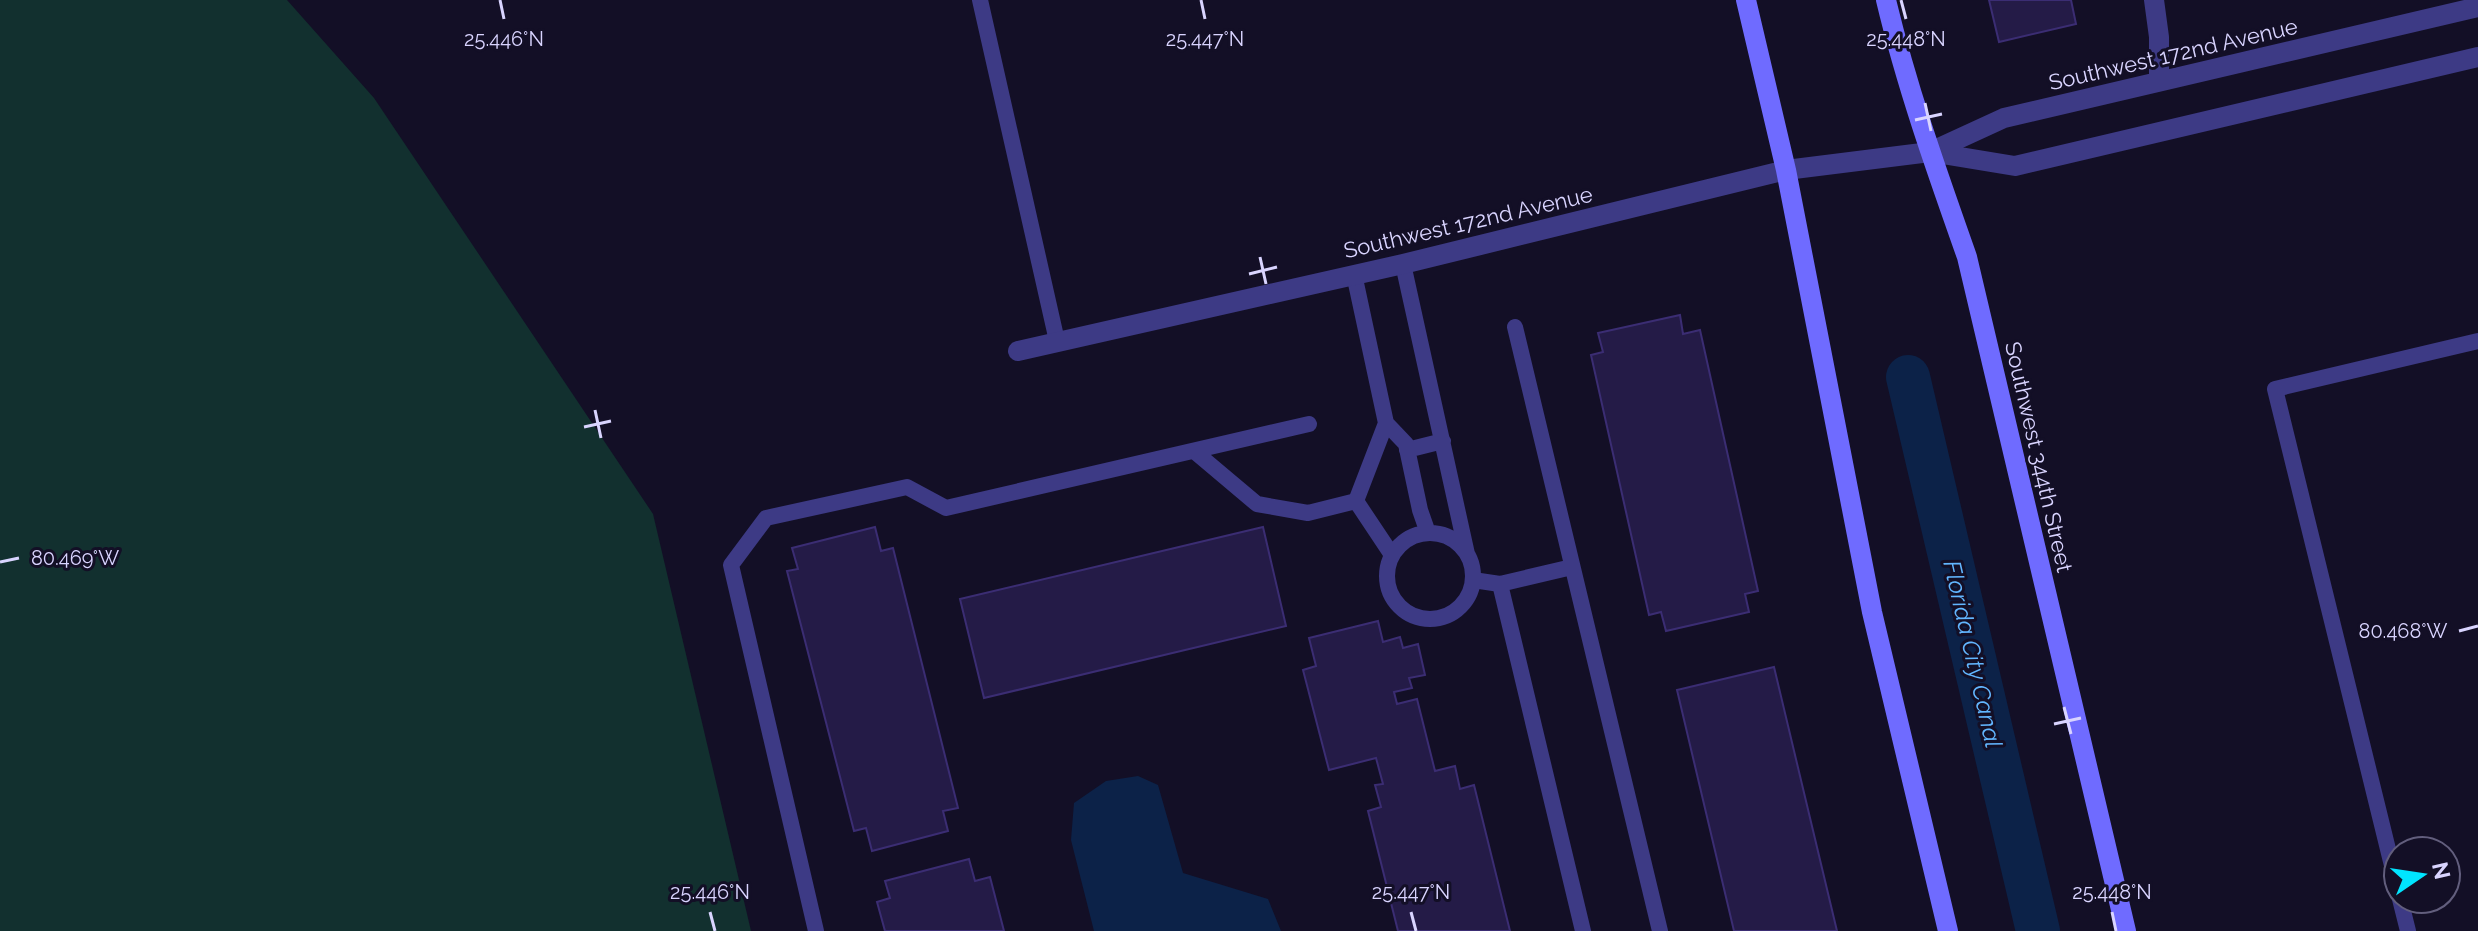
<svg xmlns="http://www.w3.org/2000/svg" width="2478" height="931" viewBox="0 0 2478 931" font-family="Raleway,sans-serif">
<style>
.green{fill:#12302f}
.water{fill:#0c2248}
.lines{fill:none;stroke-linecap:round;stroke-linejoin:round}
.canal{stroke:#0c2248;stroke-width:44}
.building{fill:#241b47;stroke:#3b2d73;stroke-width:2}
.service{stroke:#3d3a85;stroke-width:16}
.minor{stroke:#3d3a85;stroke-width:20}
.secondary{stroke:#6f6bff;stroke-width:20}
.ticks{fill:none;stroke:#d9d4ff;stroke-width:3}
.labels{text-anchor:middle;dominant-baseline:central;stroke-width:6;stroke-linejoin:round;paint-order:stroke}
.street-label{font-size:22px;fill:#d9d4ff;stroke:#130f26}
.water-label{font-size:24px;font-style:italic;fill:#62b6ff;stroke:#130f26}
.ticks-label{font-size:20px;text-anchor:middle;fill:#d9d4ff;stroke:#130f26;stroke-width:6;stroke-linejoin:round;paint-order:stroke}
</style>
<rect width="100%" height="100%" fill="#130f26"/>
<path class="green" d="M0 0H287L374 98 653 514 751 931H0Z"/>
<path class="water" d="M1138 776 1158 785 1183 873 1268 899 1281 931H1094L1071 840 1074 803 1106 781Z"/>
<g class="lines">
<path class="canal" d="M1908 377 2038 931"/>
</g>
<path class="building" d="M1989 0H2071L2076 24 1999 42Z
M1680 315 1683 334 1700 330 1758 591 1745 594 1749 612 1666 631 1661 612 1649 615 1591 355 1603 352 1598 333Z
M875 527 881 551 893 548 958 808 943 811 948 831 872 851 866 828 854 831 787 571 798 569 792 548Z
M1263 527 1286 626 984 698 960 599Z
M1378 621 1383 642 1400 637 1403 648 1418 644 1425 675 1409 678 1412 688 1394 692 1397 704 1417 699 1435 771 1455 766 1460 789 1474 785 1510 931H1398L1368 811 1381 807 1375 785 1383 784 1376 758 1329 770 1303 670 1316 666 1309 638Z
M1774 667 1837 931H1734L1677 690Z
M969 859 975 881 990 877 1004 931H885L877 902 890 898 885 881Z"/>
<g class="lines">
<path class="service" d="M980 0 1057 341
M1403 264 1467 554
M1354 274 1386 423 1356 501
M1515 327 1660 931
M1386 423 1406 444 1420 510 1428 533
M1407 450 1443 441
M1194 451 1257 504 1308 513 1356 501
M1356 501 1392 555
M1387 576a43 43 0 1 1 86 0a43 43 0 1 1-86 0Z
M1473 580 1500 584 1572 567
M1500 584 1583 931
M2398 890 2275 389 2478 341
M2400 899 2408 931
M816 931 731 565 766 518 907 487 946 508 1309 424"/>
<path class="minor" d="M2154 0 2159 37V81
M1930 152 2004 118 2478 7
M1018 351 1403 264 1786 170 1930 152 2015 166 2478 57"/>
<path class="secondary" d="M1746 0 1786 170 1872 612 1948 931
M1886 0C1907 88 1937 172 1967 257L2126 931"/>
</g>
<path class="ticks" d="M500 0 504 19M1201 0 1205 19M1901 0 1906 19M1925 103 1931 131M1915 120 1942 114M1260 257 1266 284M1249 274 1277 267M595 410 601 438M584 427 611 421M0 562 19 558M2459 631 2478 626M2064 707 2071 734M2054 724 2081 718M710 912 715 931M1411 912 1416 931M2112 912 2116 931"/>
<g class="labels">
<g class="street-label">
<text transform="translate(2173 54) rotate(-13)">Southwest 172nd Avenue</text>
<text transform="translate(1468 222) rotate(-13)">Southwest 172nd Avenue</text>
<text transform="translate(2039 457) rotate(77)">Southwest 344th Street</text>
</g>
<g class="water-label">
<text transform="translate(1973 654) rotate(77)">Florida City Canal</text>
</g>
</g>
<g class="ticks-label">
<text x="504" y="46">25.446°N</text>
<text x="1205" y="46">25.447°N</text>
<text x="1906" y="46">25.448°N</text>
<text x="75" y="565">80.469°W</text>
<text x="2403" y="638">80.468°W</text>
<text x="710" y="899">25.446°N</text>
<text x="1411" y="899">25.447°N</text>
<text x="2112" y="899">25.448°N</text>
</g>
<g transform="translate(2422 875) rotate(77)"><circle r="38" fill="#130f26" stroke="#625e7d" stroke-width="2"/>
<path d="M0-6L14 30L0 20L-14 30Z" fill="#00e5ff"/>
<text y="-12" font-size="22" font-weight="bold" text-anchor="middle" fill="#d9d4ff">N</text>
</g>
</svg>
